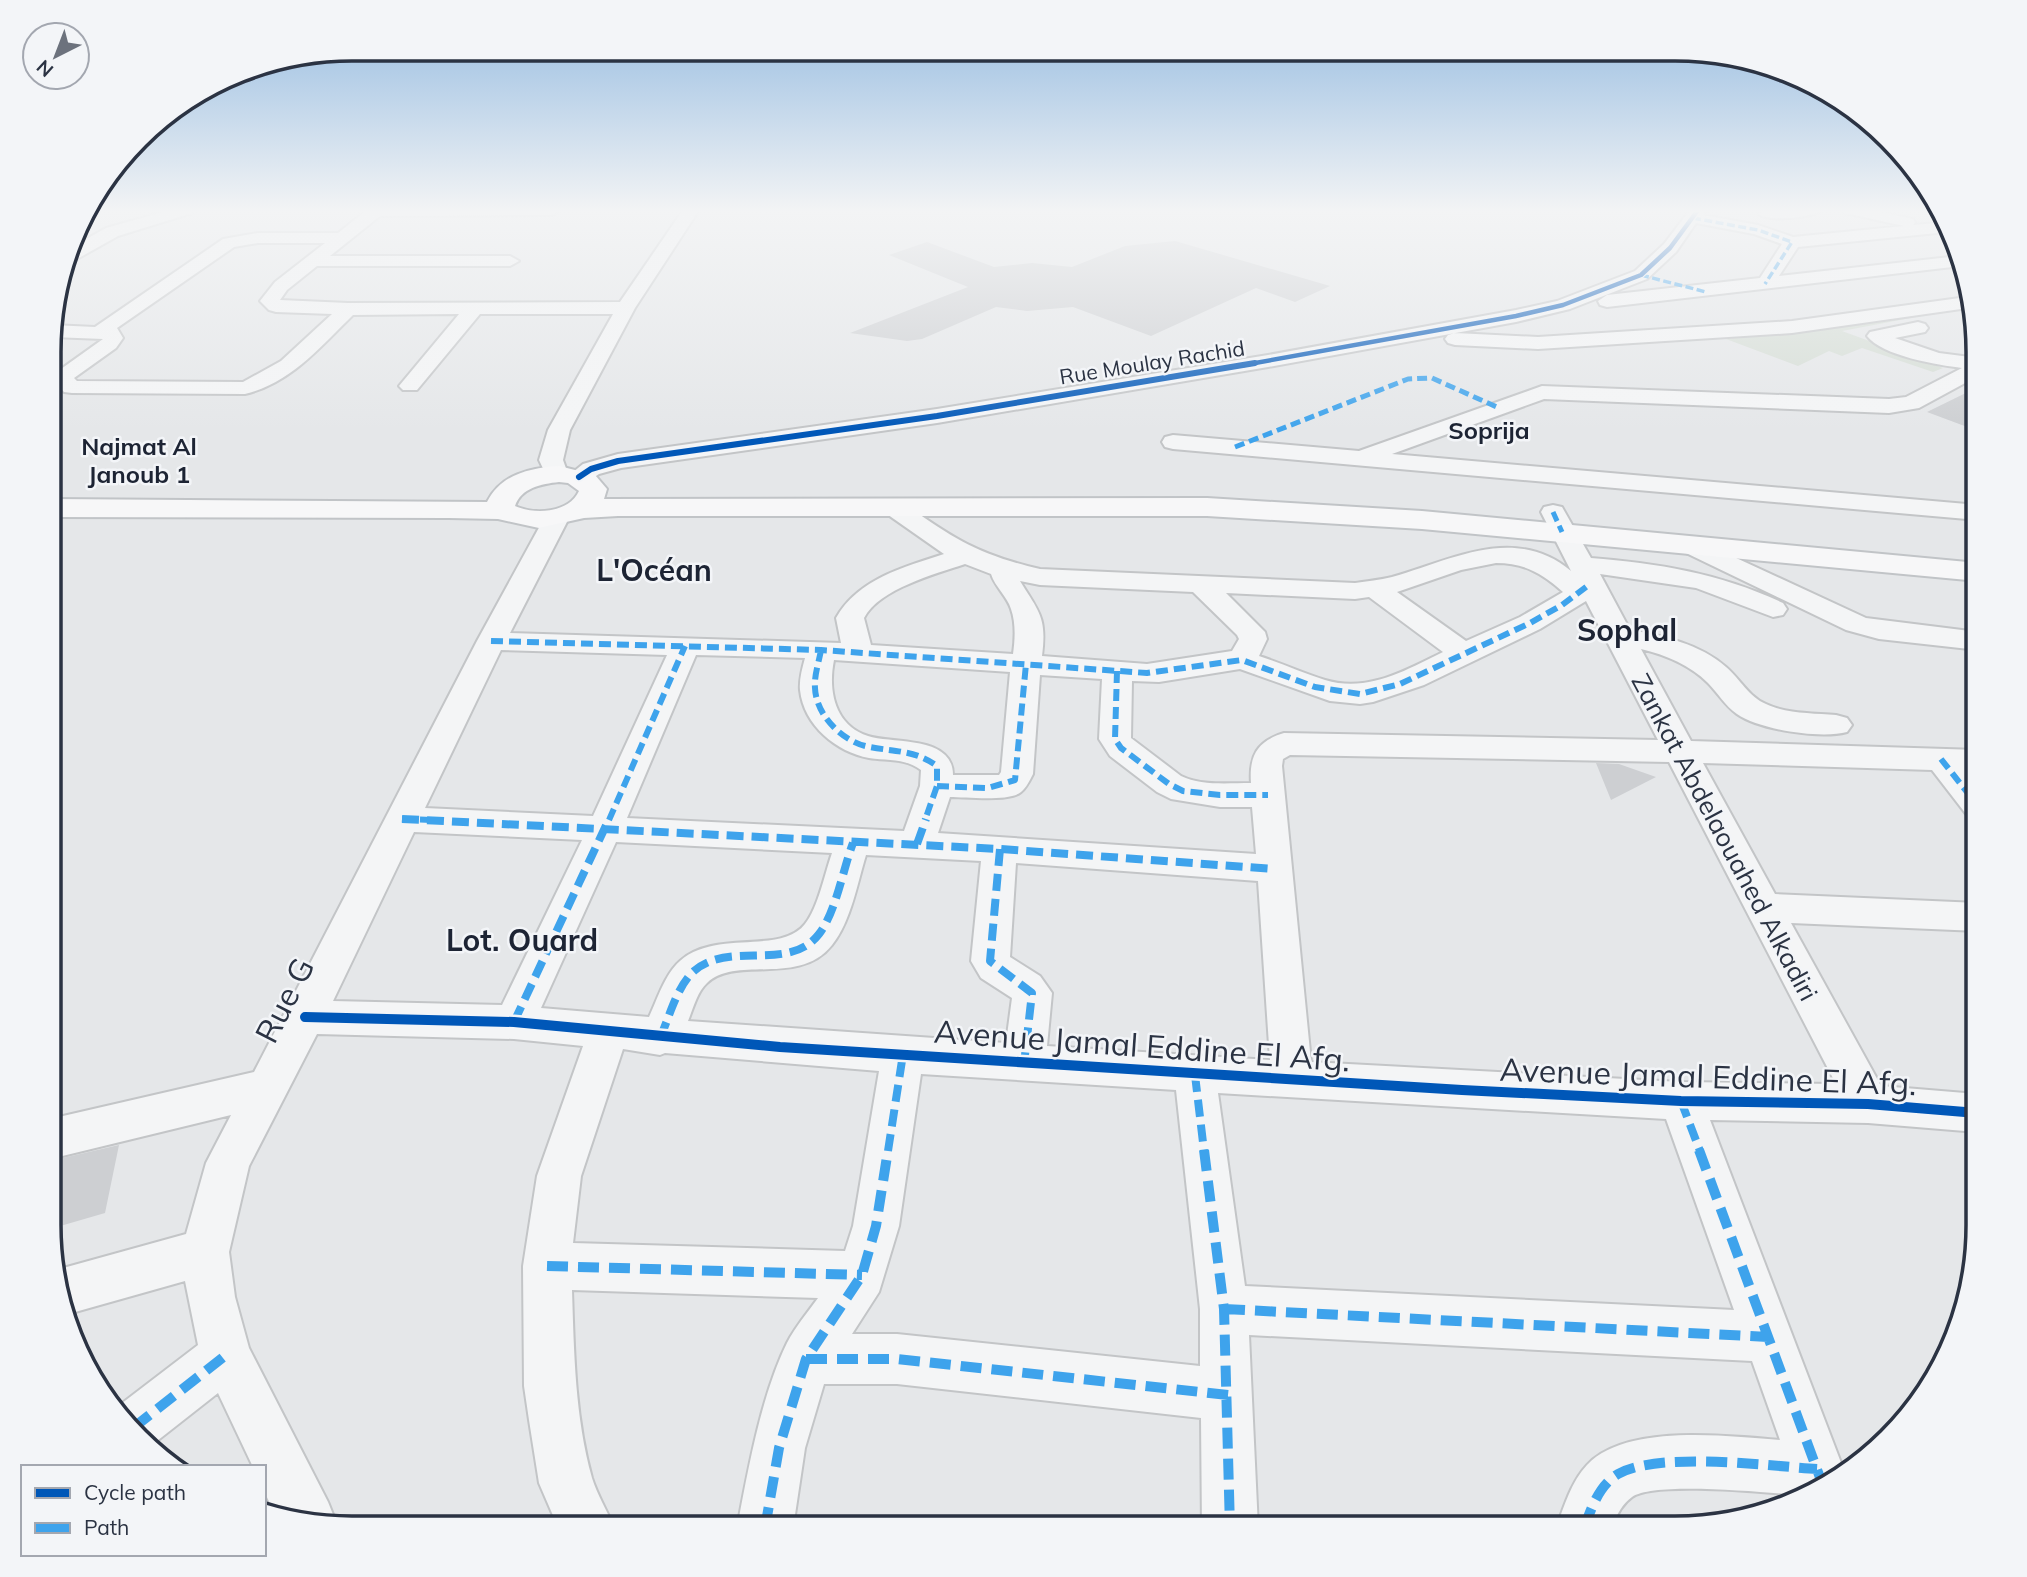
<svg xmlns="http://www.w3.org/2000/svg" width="2027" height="1577" viewBox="0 0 2027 1577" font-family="Mulish,sans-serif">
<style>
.green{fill:#d5ddd5}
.building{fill:#cdcfd2}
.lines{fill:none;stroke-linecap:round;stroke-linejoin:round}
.minor-casing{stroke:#c3c5c7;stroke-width:4}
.major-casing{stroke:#c1c4c7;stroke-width:4}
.minor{fill:#f4f5f6;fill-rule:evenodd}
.major{fill:#f7f7f8;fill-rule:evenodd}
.quiet-far4{stroke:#3ea3ec;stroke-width:3.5;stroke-dasharray:8 3.5;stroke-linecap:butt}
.quiet-far3{stroke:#3ea3ec;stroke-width:5;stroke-dasharray:10 5;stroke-linecap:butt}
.quiet-far2{stroke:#3ea3ec;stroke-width:6;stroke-dasharray:12 6;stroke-linecap:butt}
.quiet-far1{stroke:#3ea3ec;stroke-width:8;stroke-dasharray:17 8;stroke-linecap:butt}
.quiet{stroke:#3ea3ec;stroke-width:10;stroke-dasharray:21 10;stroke-linecap:butt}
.cycleway-far2-casing{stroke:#f3f5f8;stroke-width:7}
.cycleway-far1-casing{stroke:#f3f5f8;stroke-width:10}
.cycleway-casing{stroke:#f3f5f8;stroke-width:15}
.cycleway-far2{stroke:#0057b8;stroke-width:4.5}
.cycleway-far1{stroke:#0057b8;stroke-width:6}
.cycleway{stroke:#0057b8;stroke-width:10}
.labels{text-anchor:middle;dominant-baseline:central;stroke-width:5;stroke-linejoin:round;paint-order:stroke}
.far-street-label{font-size:21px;fill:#2b3343;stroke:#f3f5f8}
.far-quarter-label{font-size:24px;font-weight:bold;fill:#1d2434;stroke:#f3f5f8}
.street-label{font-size:26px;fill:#2b3343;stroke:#f3f5f8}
.quarter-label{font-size:30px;font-weight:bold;fill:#1d2434;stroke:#f3f5f8}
.near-street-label{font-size:32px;fill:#2b3343;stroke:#f3f5f8}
.rim{fill:none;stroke:#2b3343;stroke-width:3.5}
</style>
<rect width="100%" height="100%" fill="#e5e7e9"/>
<path class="green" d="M1969 307 1842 331 1943 368 1933 372 1862 348 1842 356 1829 351 1798 366 1726 339 1780 335Z"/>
<path class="building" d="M1175 241 1330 286 1295 302 1256 288 1151 336 1073 307 1027 311 996 307 922 339 907 341 850 333 968 287 889 255 927 242 994 267 1032 263 1072 267 1125 246Z
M1978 387V431L1927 412Z
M1596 763 1619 764 1656 777 1611 800Z
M119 1145 105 1213 50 1229V1161Z"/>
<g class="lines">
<g class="minor-casing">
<path id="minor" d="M170 210H194L192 213 118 236 77 259 69 260 74 246 106 228Z
M367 210H560L552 215 380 216 330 256H510L519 261 510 266H317L287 290 280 300 348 303 620 302 683 210H699L635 308 570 430 563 460 568 474 564 479H548L539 460 548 430 613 314H480L417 390H403L399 386 459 314 353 315C320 347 291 383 245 394L72 393 64 392 52 379 54 374 103 339 52 337V325L95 327 223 239 258 233H338ZM258 243H325L275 282 260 301 269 310 276 312 332 314 281 361 243 382 77 381 74 378 116 348 123 338 117 328 234 247Z
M1690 210H1706L1703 215 1758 225 1793 237 1904 226 1845 213 1843 210H1872L1913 219 1915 222 1913 225 1937 223 1945 228 1937 233 1798 247 1779 276 1959 256 1961 266 1607 307 1600 305 1598 301 1607 295 1760 278 1782 244 1754 234 1696 223 1676 252 1647 279 1570 309 1516 322 1268 367 937 423 621 468 599 474 587 482 579 484 571 482 567 477 583 464 618 454 937 409 1268 355 1516 310 1557 301 1635 271 1664 244Z
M1765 210H1821C1813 218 1767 222 1759 214Z
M1967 297 1968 308 1792 333 1538 349 1455 345 1448 343 1445 339 1448 335 1455 333 1538 337 1792 321Z
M1918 322 1925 324 1928 328 1925 332 1895 338 1939 353 1978 358V376L1919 408 1889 413 1544 399 1392 454 1978 505V520L1173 449 1165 447 1162 442 1165 437 1173 435 1359 451 1542 386 1889 399 1906 397 1962 368C1938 365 1882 356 1867 336L1870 332Z
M893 500 902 502C952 538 979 555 1040 569L1355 583C1367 581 1380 580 1392 577 1452 560 1515 524 1571 571L1541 512 1544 507 1553 505 1562 507 1591 558C1658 563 1722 574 1783 603L1787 609 1783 615 1773 617 1696 588 1600 574 1630 630C1664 636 1700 644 1726 667 1740 679 1749 697 1766 704 1787 714 1813 713 1836 715L1847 718 1852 725 1847 732C1821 739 1760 730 1737 714 1725 706 1718 693 1708 683 1690 665 1666 655 1641 649L1691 741 1978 750V772H1969L1978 782V818L1966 814 1932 770 1703 763 1775 894 1978 903V931L1791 923 1881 1086 1977 1094V1132L1868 1123 1710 1120 1843 1468 1801 1498 1800 1495C1768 1493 1655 1481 1632 1497 1622 1504 1616 1516 1612 1528H1556C1564 1507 1571 1482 1587 1465 1626 1423 1728 1436 1780 1440L1752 1361 1249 1335 1258 1528H1202L1201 1418 897 1384H824L805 1448 793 1528H737C748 1470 761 1396 787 1343 795 1327 808 1312 818 1298L572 1290C574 1353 575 1417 592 1478 597 1494 607 1511 614 1527H558L539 1483 529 1420 524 1386 523 1266 537 1176 583 1046 514 1039 317 1034 249 1166 229 1252 235 1297 249 1348 328 1502 336 1522 333 1527 275 1514 264 1491V1467H253L218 1393 148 1448 117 1407 198 1345 185 1281 68 1314 56 1270 186 1234 206 1163 231 1115 50 1159V1119L254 1072 477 641 547 513 556 510 565 513 569 518 510 633 841 643 836 618C858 579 904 567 944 554L884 512 881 507 884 502ZM1496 563C1524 563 1542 573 1563 592L1520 617 1466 641 1397 592 1461 570ZM965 564 991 574C995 587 1007 596 1011 609 1016 623 1015 640 1013 654L871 645 864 618C879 589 935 574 965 564ZM1020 581 1040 585 1193 592 1237 635 1239 639 1232 651 1147 664 1042 656C1047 617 1039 612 1020 581ZM1226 593 1355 599 1369 597 1443 652C1406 670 1368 693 1325 680 1303 673 1281 663 1259 656L1267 639 1265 632ZM1586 601 1658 740 1284 733C1257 741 1249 756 1251 783 1228 783 1201 786 1181 776L1131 738 1132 681 1159 682 1240 669 1330 701 1360 704 1373 702 1424 685 1540 629ZM501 650 667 655 593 816 425 808ZM696 655 805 658C802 669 799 680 800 690 804 726 837 752 869 758 888 761 905 758 921 770L920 786 904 831 627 818ZM834 660 1010 672 1001 772 999 775H953C953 735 892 744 868 736 834 725 828 690 834 660ZM1040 675 1102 679 1099 739 1110 756 1157 792 1171 799 1220 807H1252L1256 854 938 833 950 797C965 797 1010 802 1021 792 1026 788 1030 780 1033 774ZM1290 755 1669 762 1836 1084 1681 1082 1311 1062 1282 766 1283 759ZM414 832 582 840 502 1005 333 1001ZM616 842 832 853C825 873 818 908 805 924 781 955 715 929 680 961 665 974 657 1000 649 1017L541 1008ZM866 855 981 861 971 961 981 978 1012 998 1006 1043 688 1021C693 1009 697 992 707 983 736 955 799 987 832 945 851 921 857 884 866 855ZM1016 863 1258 881 1270 1060 1047 1046 1052 993 1040 976 1010 957ZM623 1049 660 1055 665 1053 879 1071 853 1226 845 1251 573 1243 581 1176ZM921 1074 1176 1090 1200 1309V1366L897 1334H852L879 1292 899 1226ZM1218 1093 1666 1119 1734 1310 1245 1286Z
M1693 538 1866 618 1978 632V650L1879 639 1846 630 1684 552 1680 546 1684 540Z"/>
</g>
<g class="major-casing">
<path id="major" d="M559 466 595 475 607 489 604 499 1207 498 1422 511 1978 563V581L1422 529 1207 516H618L584 518 539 528 498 519 449 518 51 517V499L487 502C501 474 530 468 559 466ZM559 482 568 483 579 491C569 513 535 515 515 506 521 488 541 484 559 482Z"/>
</g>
<use href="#minor" class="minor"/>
<use href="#major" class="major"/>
<path class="quiet-far4" d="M1693 218 1758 230 1792 242 1765 284
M1641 275 1706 292"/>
<path class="quiet-far3" d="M1235 447 1408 379 1432 378 1499 408
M1553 512 1562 532"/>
<path class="quiet-far2" d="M491 641 821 650 1147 673 1242 660 1315 687 1360 694 1400 684 1530 623 1562 605 1590 584
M821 650C819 662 814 675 815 688 816 716 844 743 870 747 896 752 915 750 937 766V786L925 820
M1117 671 1115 739 1121 748 1169 784 1183 791 1220 795H1268
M1941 759 1978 806
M937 786 988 788 1015 780 1026 664
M402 819 431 820
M609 820 685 646"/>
<path class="quiet-far1" d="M402 819 1000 849 1274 869
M917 844 926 819
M1000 849 990 961 1032 993 1024 1064
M514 1022 609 819
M660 1038C669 1018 677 986 694 971 729 940 789 973 819 934 836 912 843 869 853 843
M1195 1075 1204 1151
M1681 1101 1700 1151
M888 1151 903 1054"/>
<path class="quiet" d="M1204 1150 1224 1309 1230 1528
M1699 1150 1822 1483
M547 1266 862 1275
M1224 1309 1768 1337
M806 1359H897L1228 1395
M133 1428 226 1355
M765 1528 779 1448 806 1359 862 1275 876 1226 888 1150
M1584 1528C1591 1509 1599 1485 1618 1474 1659 1451 1768 1466 1817 1469"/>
<g class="cycleway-far2-casing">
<path id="cycleway-far2" d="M1244 365 1516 316 1563 305 1641 275 1670 248 1698 210"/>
</g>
<g class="cycleway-far1-casing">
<path id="cycleway-far1" d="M579 477 591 469 618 461 937 416 1255 363"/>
</g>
<g class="cycleway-casing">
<path id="cycleway" d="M305 1017 514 1022 780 1047 1462 1090 1681 1101 1868 1104 1977 1113"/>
</g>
<use href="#cycleway-far2" class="cycleway-far2"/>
<use href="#cycleway-far1" class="cycleway-far1"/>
<use href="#cycleway" class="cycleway"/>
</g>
<linearGradient id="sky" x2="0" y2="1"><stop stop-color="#93bae0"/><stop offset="0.49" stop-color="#f3f4f5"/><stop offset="1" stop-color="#f3f4f5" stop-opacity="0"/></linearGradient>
<rect width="2027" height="431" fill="url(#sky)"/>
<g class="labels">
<g class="far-street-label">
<text transform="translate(1152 362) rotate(-9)">Rue Moulay Rachid</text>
</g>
<g class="far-quarter-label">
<text x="1489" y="430">Soprija</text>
<text x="139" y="446">Najmat Al<tspan x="139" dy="28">Janoub 1</tspan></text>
</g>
<g class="street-label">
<text transform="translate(1725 837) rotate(62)">Zankat Abdelaouahed Alkadiri</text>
</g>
<g class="quarter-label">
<text x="654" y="570">L'Océan</text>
<text x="1627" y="630">Sophal</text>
<text x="522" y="940">Lot. Ouard</text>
</g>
<g class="near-street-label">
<text transform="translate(284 1000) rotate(-63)">Rue G</text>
<text transform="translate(1142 1045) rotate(4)">Avenue Jamal Eddine El Afg.</text>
<text transform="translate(1708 1076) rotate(2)">Avenue Jamal Eddine El Afg.</text>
</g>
</g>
<path d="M0 0H2027V1577H0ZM352 61H1675A291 291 0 0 1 1966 352V1225A291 291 0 0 1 1675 1516H352A291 291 0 0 1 61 1225V352A291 291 0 0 1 352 61Z" fill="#f3f5f8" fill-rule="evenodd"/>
<path class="rim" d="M352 61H1675A291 291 0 0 1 1966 352V1225A291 291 0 0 1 1675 1516H352A291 291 0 0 1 61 1225V352A291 291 0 0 1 352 61Z"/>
<rect x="21" y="1465" width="245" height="91" fill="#f3f5f8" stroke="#a3a7b0" stroke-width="2"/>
<rect x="35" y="1488" width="35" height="10" fill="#0057b8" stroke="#a3a7b0" stroke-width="2"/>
<text x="84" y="1500" font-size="21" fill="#2b3343">Cycle path</text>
<rect x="35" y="1523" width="35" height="10" fill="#3ea3ec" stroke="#a3a7b0" stroke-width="2"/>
<text x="84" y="1535" font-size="21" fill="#2b3343">Path</text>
<g transform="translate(56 56) rotate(222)"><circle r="33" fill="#f3f5f8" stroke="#a3a7b0" stroke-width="2"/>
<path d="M0-5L12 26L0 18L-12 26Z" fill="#6c727d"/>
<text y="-10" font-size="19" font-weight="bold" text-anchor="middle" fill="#2b3343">N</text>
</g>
</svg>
